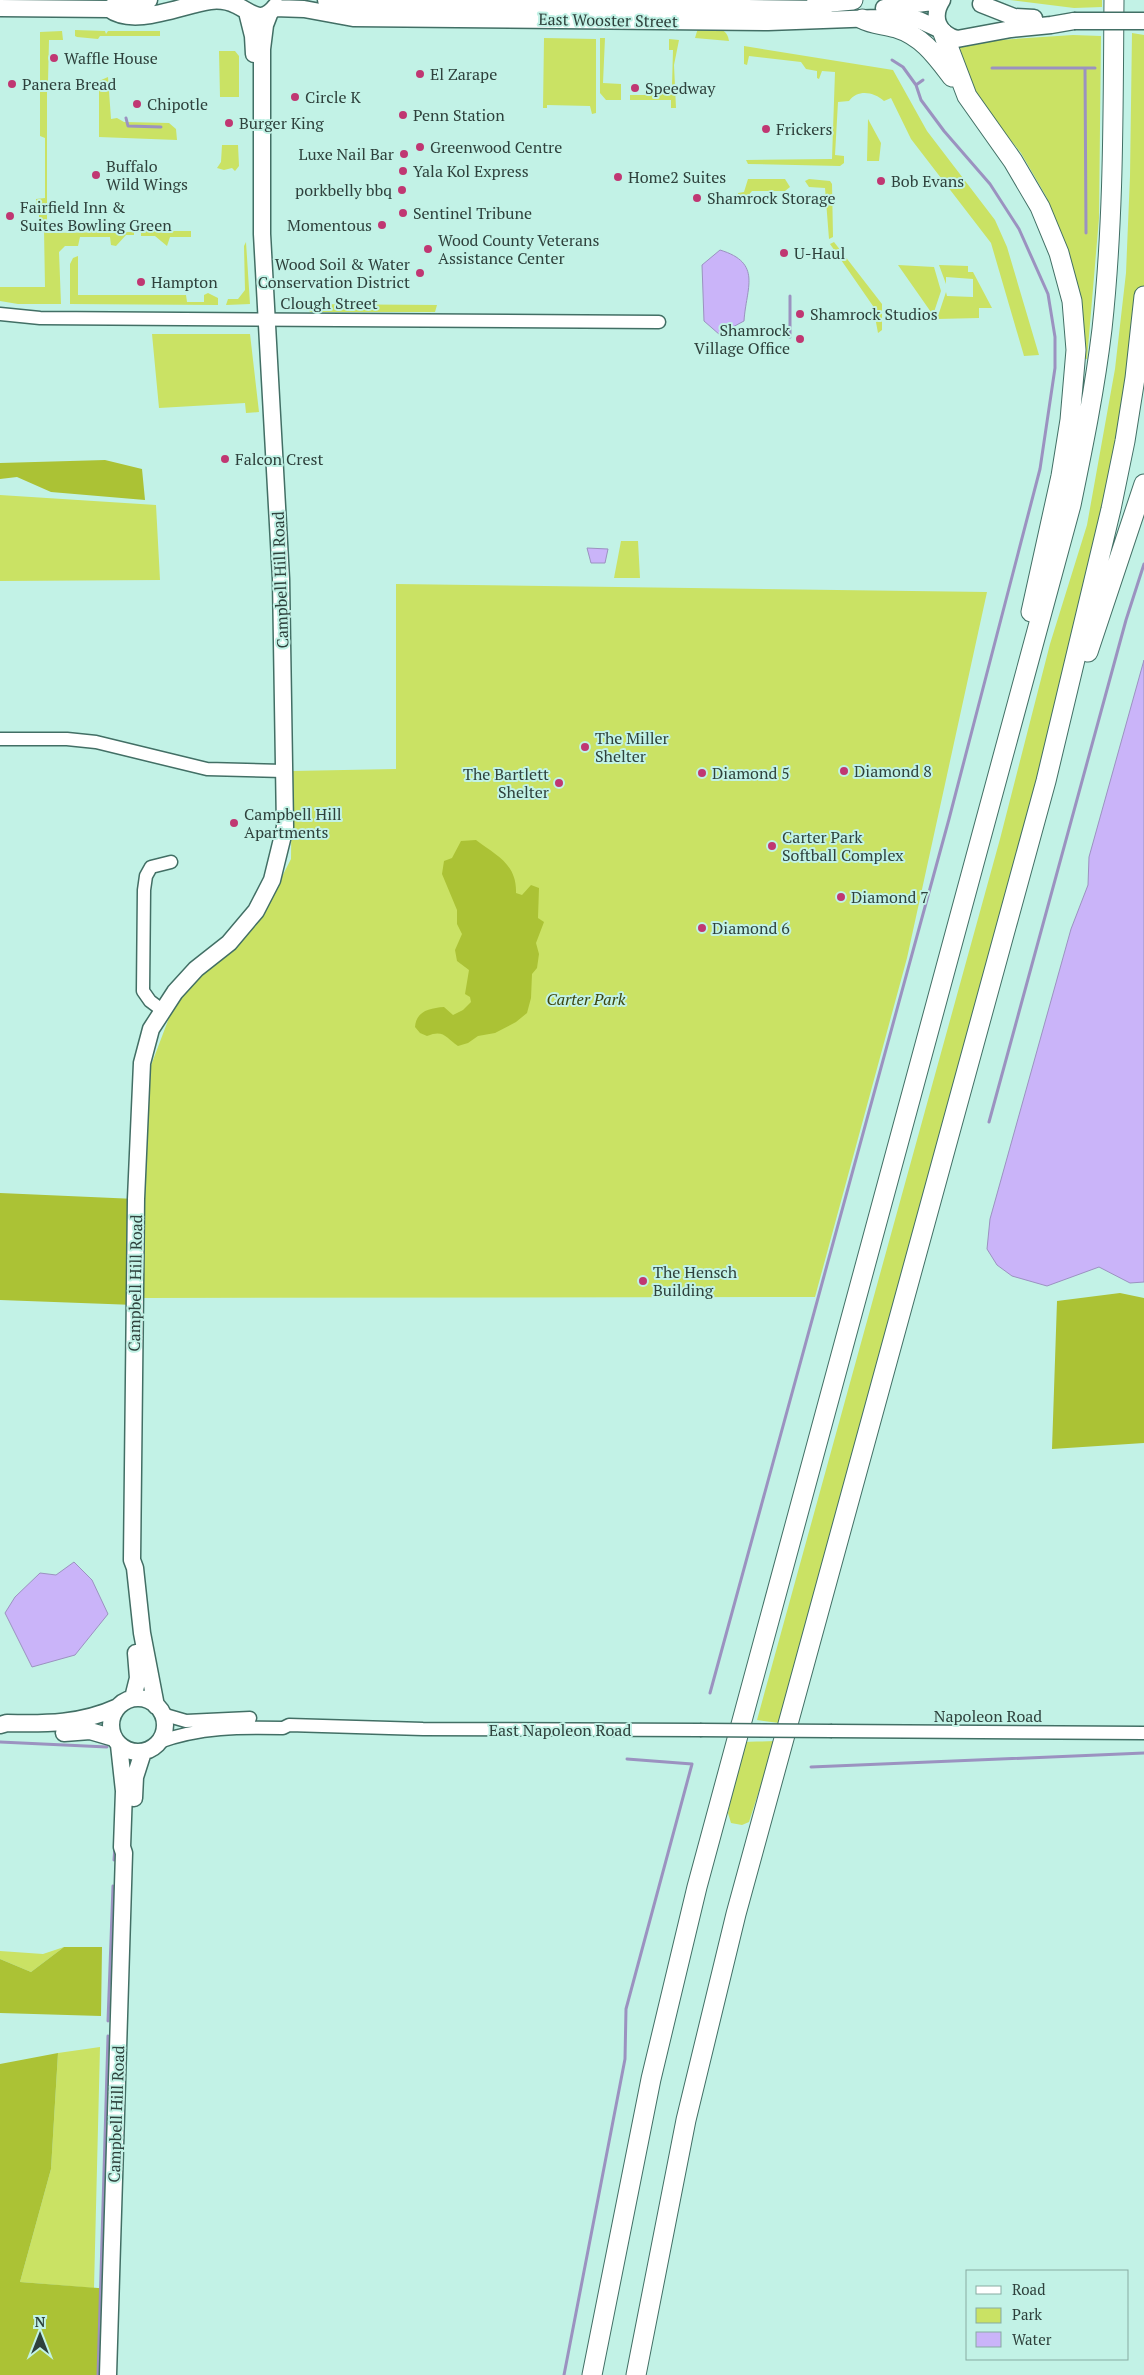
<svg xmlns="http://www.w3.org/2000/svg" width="1144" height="2375" viewBox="0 0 1144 2375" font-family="'PT Serif',serif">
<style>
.green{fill:#cae264}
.forest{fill:#abc235}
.water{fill:#cab4f9;stroke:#9b92c0}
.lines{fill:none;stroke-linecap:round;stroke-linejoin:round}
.stream{stroke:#9b92c0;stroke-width:3}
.minor-casing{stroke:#426f65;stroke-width:15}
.major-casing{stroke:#426f65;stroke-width:19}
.highway-casing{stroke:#426f65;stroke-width:21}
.minor{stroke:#fff;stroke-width:12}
.major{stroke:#fff;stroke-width:16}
.highway{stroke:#fff;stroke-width:19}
.minor-bridge-casing{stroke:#426f65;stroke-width:15;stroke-linecap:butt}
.major-bridge-casing{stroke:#426f65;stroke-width:19;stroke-linecap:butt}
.minor-bridge{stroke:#fff;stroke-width:12}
.major-bridge{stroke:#fff;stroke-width:16}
.poi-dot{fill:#c03772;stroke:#c2f2e6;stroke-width:2}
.labels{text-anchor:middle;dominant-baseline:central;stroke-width:4;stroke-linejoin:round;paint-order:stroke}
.street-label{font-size:16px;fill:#2e413c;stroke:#c2f2e6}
.poi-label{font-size:16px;fill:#2e413c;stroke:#c2f2e6;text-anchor:start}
.park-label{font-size:16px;font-style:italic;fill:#3c450e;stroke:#c2f2e6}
</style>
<rect width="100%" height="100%" fill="#c2f2e6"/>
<path class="green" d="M1010 0H1102V7L1074 8Z
M698 28C711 28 727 25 729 41L695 38Z
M75 30 105 31 106 34 108 31H160V36H100L98 39 77 37 75 36Z
M62 31 63 40H49L48 82 60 83V88H47V233L134 232V235H126L116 246 111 245 110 237H80L78 246H65L59 252 61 304H18L0 301V287H45L44 229H39V208L36 207V199L45 198V138L40 136V32Z
M1132 33 1144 35V290L1106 527 779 1723 757 1720 1000 839 1050 644 1087 525 1115 369 1126 273 1130 176Z
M1073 35 1101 36 1099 218 1087 359H1082L1055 219 1047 198 1021 153 996 122 966 78 957 46 970 42Z
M544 38 596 39V113L592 114 590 106 547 105V108H543Z
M600 38H605L603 83 621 84V100H606L600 93Z
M669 39 679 40 674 65 676 108H671V100H630V95H649V92L662 91V87L672 86 673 50H669Z
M744 46 893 70 927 131 995 220 1007 247 1039 355 1024 356 991 243 911 139 891 98 884 101C874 92 858 89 849 101L838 102 835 155 844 156V163L840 166 748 164 746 160 832 159 835 72 822 71 819 79 817 78V71L806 69 801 62 749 56 747 65 744 64Z
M219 51H235L239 56V97H220Z
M108 77 111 119 117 118 124 122 169 123 176 129 177 140 99 137V81Z
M868 119 881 143 879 161H867Z
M222 145H238L239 166 235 171 232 168 224 170 217 168 221 162Z
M748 179H785L790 187 785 191H752L747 197V202L744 199 739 204 738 193 744 192Z
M809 179 830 181 832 184 833 237 829 239 825 188 809 187 805 181Z
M141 231H191V237H170L167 246 155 236H141Z
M246 242 250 304 226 305 228 299H238L245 290 244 246Z
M834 242 882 304V330L878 333 873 306 830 244Z
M78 256V295H186L187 302H204V295L208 293 218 298V305L70 304V264L73 258Z
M898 265 934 267 941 291 933 315Z
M939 265 968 266V272H973L992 308H979V318L937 319 946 292 947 296 973 297V279L946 277V284Z
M296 304H301L437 305 435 312H312L296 307Z
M152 334H250L259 412 246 413 245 403 159 408Z
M0 495 156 505 160 580 0 581Z
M621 541H638L640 578H614Z
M396 584 987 592 907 958 815 1297 142 1298 147 1076 175 1002 267 906 291 859 292 771 396 769Z
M775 1741 749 1822 742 1825 731 1823 728 1813 743 1742Z
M64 1947 31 1972 0 1959V1951L43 1954Z
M100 2047 94 2288 20 2282 51 2169 58 2053Z"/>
<path class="forest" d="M105 460 142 469 145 500 51 492 17 477 0 479V463Z
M476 840C497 856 517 864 516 893L522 895 531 885 539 888 538 918 544 922 536 943 539 954 537 968 532 974 531 998 527 1013 516 1022 495 1033 478 1036 468 1043 458 1046C446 1038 444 1029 427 1036L420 1033 415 1027C416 1011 430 1008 444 1007L453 1015 463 1010 471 1002 470 997 465 994 469 970 457 961 455 950 462 934 457 924V910L442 874 444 861 452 858 461 841Z
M0 1193 136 1199 135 1305 0 1300Z
M1120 1293 1144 1298V1443L1052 1449 1057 1301Z
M64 1947H102L101 2016 0 2013V1959L31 1972Z
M58 2053 51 2169 20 2282 111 2289 108 2375H0V2064Z"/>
<path class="water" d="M720 250C763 263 746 288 744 321L729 329 726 335H720L704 321 702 265Z
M587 548 608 549 605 563H591Z
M1144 660V1282L1130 1283 1099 1267 1047 1286 1012 1276 997 1265 987 1249 990 1219 1071 929 1088 885 1089 857Z
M74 1562 92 1580 108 1614 75 1655 32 1667 5 1613 15 1597 40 1573 56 1575Z"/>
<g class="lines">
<path class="stream" d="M992 68H1095
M1085 68 1086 233
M916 85 923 80
M126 118 128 126 161 127
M790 337V296
M989 1122 1126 620 1144 564
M710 1693 949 819 1040 469 1055 368V337L1048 294 1019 229 990 184 944 131 921 100 916 85 903 67 892 60
M0 1742 107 1747
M811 1767 1144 1753
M114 1860 115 1846
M108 2021 113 1886
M98 2375 108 2036
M564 2375 625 2059 626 2009 692 1764 627 1759"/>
<g class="minor-casing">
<path id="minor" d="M0 314 40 318 659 322
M0 739H67L96 742 207 769 283 771
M162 1010 150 1001 143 991 144 890 146 876 151 867 171 862
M162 1714 186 1721 250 1718
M832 1731 1144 1733
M159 1742C200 1727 240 1727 283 1728L289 1725 423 1729 700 1730"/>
</g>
<g class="major-casing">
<path id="major" d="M326 0 363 3 824 9
M942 0C931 17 938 34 957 39L1011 29 1051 25 1074 21
M981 4 1014 17 1034 18
M0 8 109 9 115 5 149 0
M274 8 304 9 353 18 768 22 905 17 919 20 941 30
M884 8 941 1
M109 9C134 28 182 5 210 1 218 0 228 1 236 5 251 12 261 25 276 6
M247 12 253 36 254 54
M133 1698 138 1678 136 1653
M111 1725a27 27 0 1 1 54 0a27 27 0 1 1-54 0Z
M156 1706 142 1633 135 1568 132 1560 136 1199 142 1063 151 1029 175 992 196 969 229 943 256 911 272 880 285 827 281 579 262 234V49L265 25 270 12
M0 1725 7 1723C46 1724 81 1724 118 1707
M64 1733 90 1731 114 1738
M134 1798 135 1777 143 1752
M108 2375 124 1853 122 1847 124 1791 119 1745"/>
</g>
<g class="highway-casing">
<path id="highway" d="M813 8 820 3 853 0
M862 19C873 25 884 24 896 28 922 36 936 56 952 77
M943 33 967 96 1013 161 1040 207 1059 253 1072 301 1076 350 1070 420 1061 476 1031 612
M1088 652 1144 484
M592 2375 651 2079 697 1887 1071 505C1083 447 1095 388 1102 329 1114 220 1113 110 1114 0
M636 2375 686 2120 736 1914 1046 781 1111 509 1125 441 1135 378 1144 296"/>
</g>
<use href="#minor" class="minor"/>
<use href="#major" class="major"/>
<use href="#highway" class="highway"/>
<g class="minor-bridge-casing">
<path id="minor-bridge" d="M700 1730 832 1731"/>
</g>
<g class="major-bridge-casing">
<path id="major-bridge" d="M1074 21H1144"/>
</g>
<use href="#minor-bridge" class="minor-bridge"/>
<use href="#major-bridge" class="major-bridge"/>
</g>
<g class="poi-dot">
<circle cx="54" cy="58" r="5"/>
<circle cx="420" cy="74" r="5"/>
<circle cx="12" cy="84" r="5"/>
<circle cx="635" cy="88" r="5"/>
<circle cx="295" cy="97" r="5"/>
<circle cx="137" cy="104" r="5"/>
<circle cx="403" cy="115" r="5"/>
<circle cx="229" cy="123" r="5"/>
<circle cx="766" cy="129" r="5"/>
<circle cx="420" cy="147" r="5"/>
<circle cx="404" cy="154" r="5"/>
<circle cx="403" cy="171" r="5"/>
<circle cx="96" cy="175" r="5"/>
<circle cx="618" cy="177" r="5"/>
<circle cx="881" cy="181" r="5"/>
<circle cx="402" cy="190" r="5"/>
<circle cx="697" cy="198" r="5"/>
<circle cx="403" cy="213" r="5"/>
<circle cx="10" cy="216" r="5"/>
<circle cx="382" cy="225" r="5"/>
<circle cx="428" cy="249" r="5"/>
<circle cx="784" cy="253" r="5"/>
<circle cx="420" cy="273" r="5"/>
<circle cx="141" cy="282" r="5"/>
<circle cx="800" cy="314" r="5"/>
<circle cx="800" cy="339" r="5"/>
<circle cx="225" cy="459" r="5"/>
<circle cx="585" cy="747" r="5"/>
<circle cx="844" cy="771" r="5"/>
<circle cx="702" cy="773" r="5"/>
<circle cx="559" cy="783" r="5"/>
<circle cx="234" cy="823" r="5"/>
<circle cx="772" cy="846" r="5"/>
<circle cx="841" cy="897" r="5"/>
<circle cx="702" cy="928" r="5"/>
<circle cx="643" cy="1281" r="5"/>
</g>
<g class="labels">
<g class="street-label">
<text transform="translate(608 20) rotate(1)">East Wooster Street</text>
<text x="329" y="303">Clough Street</text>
<text transform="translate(280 580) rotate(-92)">Campbell Hill Road</text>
<text transform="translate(135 1283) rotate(-89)">Campbell Hill Road</text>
<text x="988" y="1716">Napoleon Road</text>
<text x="560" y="1730">East Napoleon Road</text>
<text transform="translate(116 2114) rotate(-88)">Campbell Hill Road</text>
</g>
<g class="poi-label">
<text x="64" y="58">Waffle House</text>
<text x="430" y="74">El Zarape</text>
<text x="22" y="84">Panera Bread</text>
<text x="645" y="88">Speedway</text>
<text x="305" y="97">Circle K</text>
<text x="147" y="104">Chipotle</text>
<text x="413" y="115">Penn Station</text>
<text x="239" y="123">Burger King</text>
<text x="776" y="129">Frickers</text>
<text x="430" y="147">Greenwood Centre</text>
<text x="394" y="154" text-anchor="end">Luxe Nail Bar</text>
<text x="106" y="166">Buffalo<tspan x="106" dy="18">Wild Wings</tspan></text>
<text x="413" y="171">Yala Kol Express</text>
<text x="628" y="177">Home2 Suites</text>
<text x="891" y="181">Bob Evans</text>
<text x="392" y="190" text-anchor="end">porkbelly bbq</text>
<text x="707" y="198">Shamrock Storage</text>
<text x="20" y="207">Fairfield Inn &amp;<tspan x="20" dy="18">Suites Bowling Green</tspan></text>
<text x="413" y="213">Sentinel Tribune</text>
<text x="372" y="225" text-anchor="end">Momentous</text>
<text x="438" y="240">Wood County Veterans<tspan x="438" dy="18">Assistance Center</tspan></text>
<text x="794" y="253">U-Haul</text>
<text x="410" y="264" text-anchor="end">Wood Soil &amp; Water<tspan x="410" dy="18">Conservation District</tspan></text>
<text x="151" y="282">Hampton</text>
<text x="810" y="314">Shamrock Studios</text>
<text x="790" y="330" text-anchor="end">Shamrock<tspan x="790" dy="18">Village Office</tspan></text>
<text x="235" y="459">Falcon Crest</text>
<text x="595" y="738">The Miller<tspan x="595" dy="18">Shelter</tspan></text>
<text x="854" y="771">Diamond 8</text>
<text x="712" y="773">Diamond 5</text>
<text x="549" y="774" text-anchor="end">The Bartlett<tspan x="549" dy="18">Shelter</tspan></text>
<text x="244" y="814">Campbell Hill<tspan x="244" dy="18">Apartments</tspan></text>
<text x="782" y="837">Carter Park<tspan x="782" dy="18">Softball Complex</tspan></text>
<text x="851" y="897">Diamond 7</text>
<text x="712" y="928">Diamond 6</text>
<text x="653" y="1272">The Hensch<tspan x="653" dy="18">Building</tspan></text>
</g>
<g class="park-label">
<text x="586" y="999">Carter Park</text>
</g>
</g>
<rect x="966" y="2270" width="162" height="90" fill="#c2f2e6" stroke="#87aba2"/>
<rect x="976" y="2286" width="25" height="8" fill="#ffffff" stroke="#87aba2"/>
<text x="1012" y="2295" font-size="15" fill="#2e413c">Road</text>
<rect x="976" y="2308" width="25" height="15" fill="#cae264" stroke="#87aba2"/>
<text x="1012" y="2320" font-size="15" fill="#2e413c">Park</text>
<rect x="976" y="2332" width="25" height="15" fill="#cab4f9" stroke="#87aba2"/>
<text x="1012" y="2345" font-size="15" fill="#2e413c">Water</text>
<g transform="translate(40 2335)" stroke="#c2f2e6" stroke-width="4" paint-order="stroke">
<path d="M0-4L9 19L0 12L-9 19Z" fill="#2e413c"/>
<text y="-8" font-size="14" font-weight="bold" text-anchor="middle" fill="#2e413c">N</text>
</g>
</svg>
